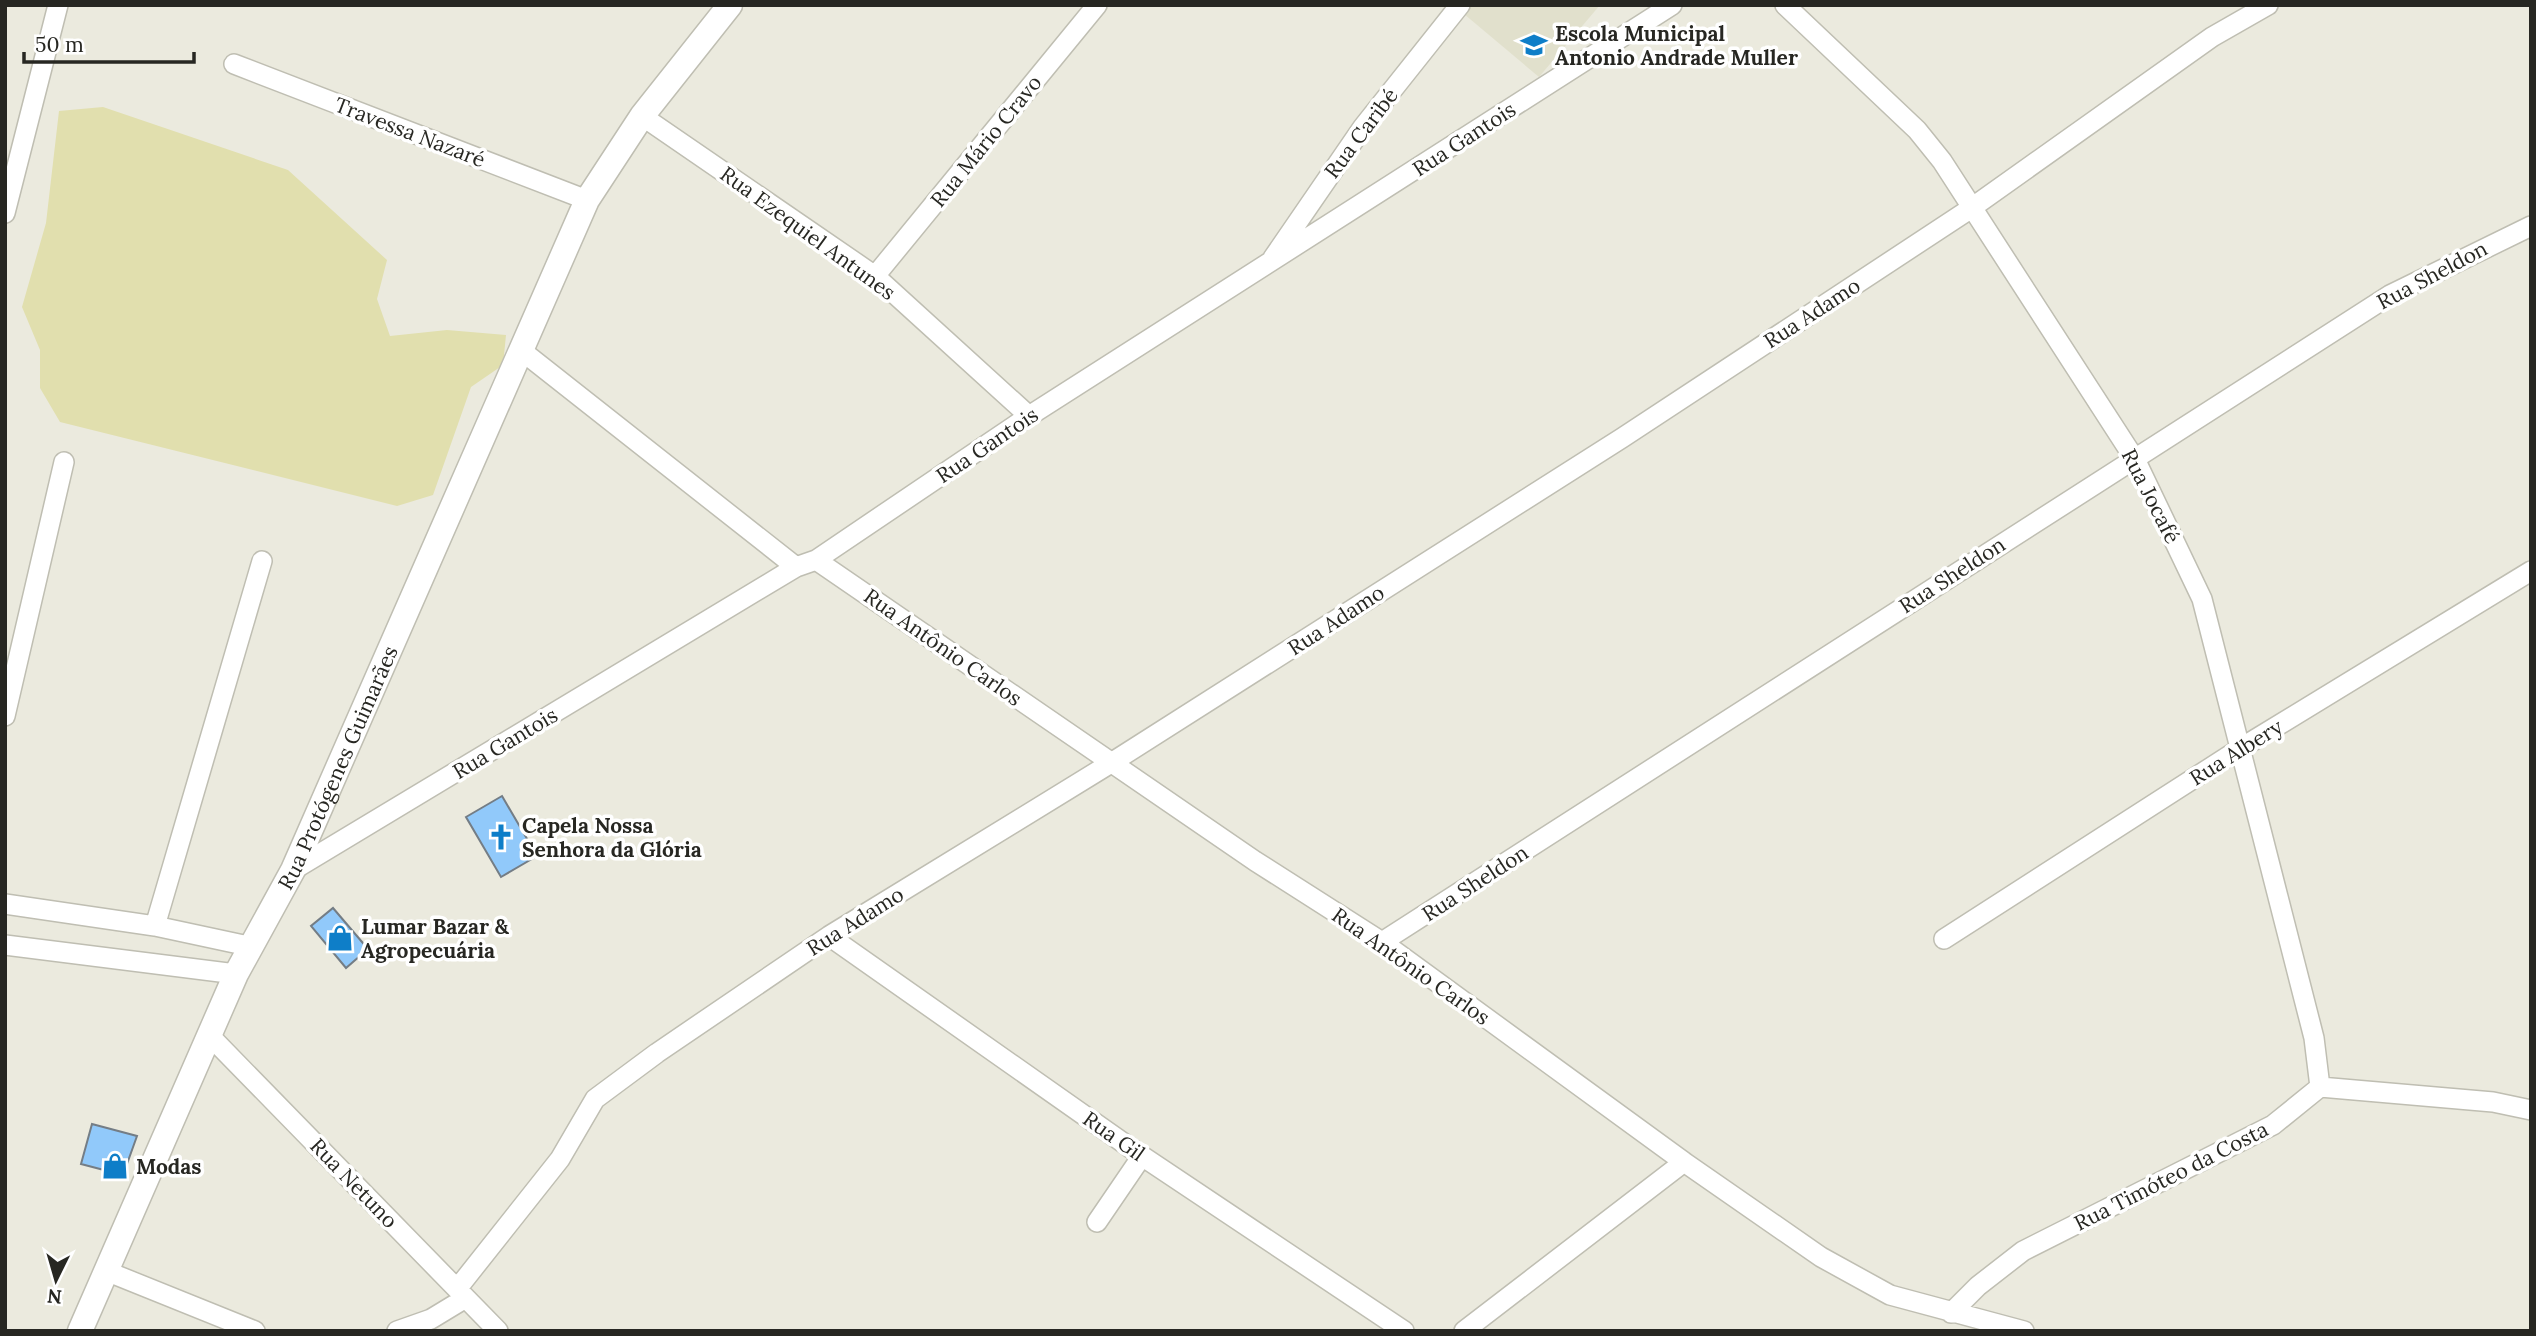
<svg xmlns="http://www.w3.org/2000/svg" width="2536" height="1336" viewBox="0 0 2536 1336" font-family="Lora,serif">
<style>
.built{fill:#e1e0cc}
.green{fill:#e1dfae}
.building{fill:#91c9fa;stroke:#747d85;stroke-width:2}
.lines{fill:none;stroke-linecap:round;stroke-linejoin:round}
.minor-casing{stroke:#bfbeb2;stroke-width:22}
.tertiary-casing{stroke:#bfbeb2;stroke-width:27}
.minor{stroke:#fff;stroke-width:19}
.tertiary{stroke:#fff;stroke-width:24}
.labels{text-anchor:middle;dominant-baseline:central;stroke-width:7;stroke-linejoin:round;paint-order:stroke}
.poi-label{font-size:21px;font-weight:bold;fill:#272722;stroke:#fff;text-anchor:start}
.street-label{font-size:21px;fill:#272722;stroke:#fff}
</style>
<rect width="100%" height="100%" fill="#ebeade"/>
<path class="built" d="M1472 5H1600L1539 77 1464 14Z"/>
<path class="green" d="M103 107 288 170 387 260 377 299 390 336 447 330 506 335 503 365 471 387 433 495 397 506 60 422 40 388V350L22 307 46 223 59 111Z"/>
<path class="building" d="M502 796 537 856 501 877 466 817Z
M333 908 368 949 346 968 311 926Z
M92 1124 137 1136 123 1175 81 1164Z"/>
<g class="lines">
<g class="minor-casing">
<path id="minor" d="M1785 5 1917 130 1942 161 2136 461 2202 599 2314 1038 2320 1087
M234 64 587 200
M642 116 875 276 1029 416
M5 213 58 5
M1273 258 1363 127 1460 5
M875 276 1097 5
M522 351 796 567
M816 560 1255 861 1382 942 1684 1162 1821 1257 1890 1295 2024 1331
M5 716 64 462
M293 870 796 567 816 560 1029 416 1672 5
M5 904 155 926 253 947
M155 926 262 561
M829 936 1142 1156 1404 1331
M1944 939 2241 748 2531 571
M1382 942 2390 295 2531 226
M5 945 236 974
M209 1035 498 1331
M1097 1222 1142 1156
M106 1271 255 1331
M457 1289 560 1159 595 1099 657 1053 829 936 1111 763 1622 438 1970 209 2212 37 2268 5
M1951 1313 1978 1286 2023 1251 2273 1125 2320 1087 2493 1102 2531 1110
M397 1331 431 1319 464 1299
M1464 1331 1684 1162"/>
</g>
<g class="tertiary-casing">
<g id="tertiary">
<path id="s1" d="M80 1331 236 974 293 870 587 200 642 116 730 5"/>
</g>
</g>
<use href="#minor" class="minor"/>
<use href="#tertiary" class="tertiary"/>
</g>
<defs>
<g id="school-bare" transform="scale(2.1)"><path d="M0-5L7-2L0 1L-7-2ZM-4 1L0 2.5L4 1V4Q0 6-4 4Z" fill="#0e7ec8" stroke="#fff" stroke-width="2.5" paint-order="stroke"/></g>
<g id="church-bare" transform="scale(2.1)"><path d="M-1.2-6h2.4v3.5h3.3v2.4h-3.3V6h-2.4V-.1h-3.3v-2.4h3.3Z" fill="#0e7ec8" stroke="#fff" stroke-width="2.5" paint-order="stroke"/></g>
<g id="shop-bare" transform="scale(2.1)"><path d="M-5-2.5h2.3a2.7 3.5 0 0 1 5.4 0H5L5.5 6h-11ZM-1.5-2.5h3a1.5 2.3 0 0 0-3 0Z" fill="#0e7ec8" stroke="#fff" stroke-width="2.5" paint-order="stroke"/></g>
</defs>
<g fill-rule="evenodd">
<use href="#school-bare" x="1534" y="45"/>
<use href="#church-bare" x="501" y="837"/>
<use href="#shop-bare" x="340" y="938"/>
<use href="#shop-bare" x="115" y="1166"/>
</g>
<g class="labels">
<g class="poi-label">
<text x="1555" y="33">Escola Municipal<tspan x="1555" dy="24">Antonio Andrade Muller</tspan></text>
<text x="522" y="825">Capela Nossa<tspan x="522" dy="24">Senhora da Glória</tspan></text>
<text x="361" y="926">Lumar Bazar &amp;<tspan x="361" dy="24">Agropecuária</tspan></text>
<text x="136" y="1166">Modas</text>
</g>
<g class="street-label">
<text transform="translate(410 132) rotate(21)">Travessa Nazaré</text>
<text transform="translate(1361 133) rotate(-53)">Rua Caribé</text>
<text transform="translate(1464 139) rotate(-33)">Rua Gantois</text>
<text transform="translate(986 141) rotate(-51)">Rua Mário Cravo</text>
<text transform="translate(808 233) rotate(36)">Rua Ezequiel Antunes</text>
<text transform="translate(2432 275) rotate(-28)">Rua Sheldon</text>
<text transform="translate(1812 313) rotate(-33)">Rua Adamo</text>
<text transform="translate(987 445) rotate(-34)">Rua Gantois</text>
<text transform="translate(2151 496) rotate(63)">Rua Jocafé</text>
<text transform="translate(1952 575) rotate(-33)">Rua Sheldon</text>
<text transform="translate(1336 620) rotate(-33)">Rua Adamo</text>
<text transform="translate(943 647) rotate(35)">Rua Antônio Carlos</text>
<text transform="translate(505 743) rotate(-31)">Rua Gantois</text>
<text transform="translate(2236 752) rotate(-32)">Rua Albery</text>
<text stroke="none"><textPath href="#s1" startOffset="620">Rua Protógenes Guimarães</textPath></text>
<text transform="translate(1475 883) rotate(-33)">Rua Sheldon</text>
<text transform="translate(855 921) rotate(-32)">Rua Adamo</text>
<text transform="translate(1411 966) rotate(35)">Rua Antônio Carlos</text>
<text transform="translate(1114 1136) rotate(35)">Rua Gil</text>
<text transform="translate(2171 1176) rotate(-27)">Rua Timóteo da Costa</text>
<text transform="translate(354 1183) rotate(46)">Rua Netuno</text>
</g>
</g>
<rect width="2536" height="1336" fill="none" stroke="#272722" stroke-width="14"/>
<g transform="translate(56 1280) rotate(185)" stroke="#ffffff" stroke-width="5" paint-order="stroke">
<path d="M0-5L12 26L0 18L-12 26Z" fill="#272722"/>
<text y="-10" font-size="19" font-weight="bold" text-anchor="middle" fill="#272722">N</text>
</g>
<path d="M24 52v10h170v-10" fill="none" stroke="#272722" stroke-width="3.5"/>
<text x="35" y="52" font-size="21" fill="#272722" stroke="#ffffff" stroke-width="5" paint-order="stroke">50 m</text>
</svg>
